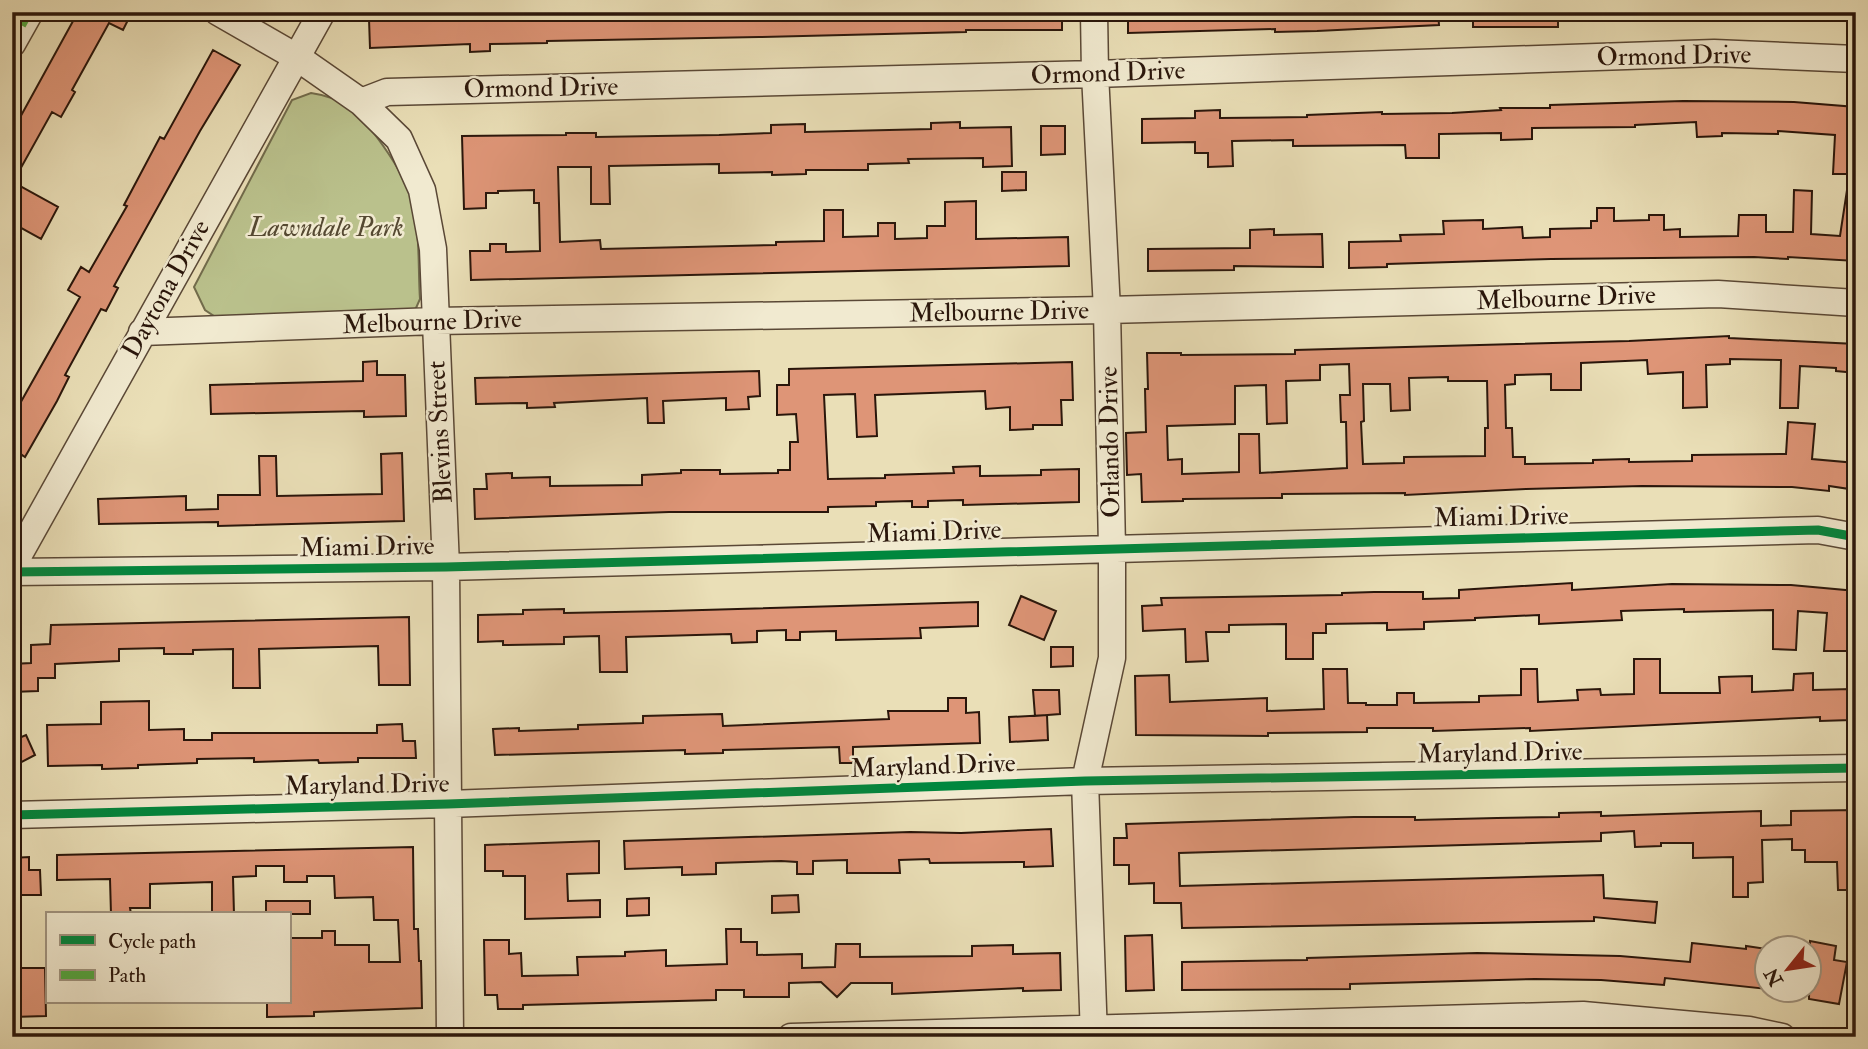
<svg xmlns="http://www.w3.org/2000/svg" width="1868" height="1049" viewBox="0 0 1868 1049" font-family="'IM FELL Double Pica',serif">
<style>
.green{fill:#bac18c;stroke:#726c4c;stroke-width:2}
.building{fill:#de9577;stroke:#2a160b;stroke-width:2;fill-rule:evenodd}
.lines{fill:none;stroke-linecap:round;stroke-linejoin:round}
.minor-casing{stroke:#5a4836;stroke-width:29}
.minor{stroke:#f1ead0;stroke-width:26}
.quiet{stroke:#53a941;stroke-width:7;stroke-dasharray:14 7;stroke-linecap:butt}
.cycleway-casing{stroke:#f1ead0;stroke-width:13}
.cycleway{stroke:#00873e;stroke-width:9}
.labels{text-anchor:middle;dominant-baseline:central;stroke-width:5;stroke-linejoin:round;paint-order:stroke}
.street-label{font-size:26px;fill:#2a160b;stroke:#f1ead0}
.park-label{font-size:26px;font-style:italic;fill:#554932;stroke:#f1ead0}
</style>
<rect width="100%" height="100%" fill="#eadfb7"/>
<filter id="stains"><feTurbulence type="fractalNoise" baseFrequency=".00286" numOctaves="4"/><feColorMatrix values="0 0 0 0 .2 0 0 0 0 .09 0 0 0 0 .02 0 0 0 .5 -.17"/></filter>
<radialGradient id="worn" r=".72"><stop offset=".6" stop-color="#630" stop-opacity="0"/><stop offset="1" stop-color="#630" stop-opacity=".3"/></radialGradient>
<path class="green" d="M311 93C326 95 339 99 351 109 373 127 409 179 414 207 420 234 418 271 420 299L416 308 404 317 223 322 205 310 194 287 292 100Z"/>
<path class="building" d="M78 12H132L123 30 109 23 72 90 75 92 61 117 52 112 13 182 58 207 41 239 12 223V132Z
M437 12H470V20L507 19V12H1062V30H966V32L759 37 547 41V43L490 44V51L470 52V44L370 48 369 19 437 16Z
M1128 12H1438L1439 25 1317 31 1275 32V29L1128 33Z
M1473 12H1558V27H1473Z
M213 50 240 65 200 131 114 286 118 288 106 311 101 309 65 375 69 377 57 401 25 457 22 455 12 472V403L18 407 80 297 68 290 81 267 89 272 127 206 124 205 160 137 164 139Z
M1683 101 1794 102 1856 107V136H1850L1849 174H1833L1835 135 1778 131V134L1722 133V136L1697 137 1696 122 1635 125V127L1532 128V139L1501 140V133L1439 134V158H1406L1405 145 1293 146V140L1232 141 1233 166 1208 167V153H1195V142L1142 143V119L1195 118V111L1220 110V118L1307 117V115L1382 112V114L1452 113 1501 110 1500 108H1550V105Z
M960 122V128L1011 127 1012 166 983 167V158L908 159 909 163 868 164V170H806V174L772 175V172L719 173V164L609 166 610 204H591V167H558L560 242 600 240 601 249 776 245V242L824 241V210H843V237L878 236V223H895V239L927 238V226H945V202L976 201V239L1068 237 1069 266 471 280 470 251H490V244H506V252L540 251 539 203H534V190L498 191V193H486V208L464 209 462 136 566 135V133H596V137L719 135 771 133V125L805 124V132L931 129V123Z
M1041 126H1065V154L1041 155Z
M1002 172H1026V190L1002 191Z
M1794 190 1812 191 1811 234 1840 236 1847 190 1856 191V261L1788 257V259L1754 257 1551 259 1387 264V267L1349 268V242L1401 241 1400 235 1444 234 1443 221 1483 220V229L1522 227 1523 238 1550 237V229L1591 228V221H1597V208H1614V221L1649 220V215H1664V230L1680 229V237L1738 236 1739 215H1766V232H1793Z
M1274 229V235L1322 234 1323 267 1234 266V270L1148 271V249L1250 248V230Z
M1729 336V338L1856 344V373L1836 371V368L1800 366 1798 408H1780L1781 360 1730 359V364L1706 365 1707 407 1683 408V372L1648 374 1647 360 1581 363V390H1551V374L1515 375V384L1505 385 1506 428H1512L1513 457H1525V464L1593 463V460L1629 459V462L1692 461V455L1786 454 1788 422 1815 424 1812 459 1856 463V490L1829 486V491L1792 487 1642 486 1526 489 1405 495V493L1282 494V498L1183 499V501L1142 502 1141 474 1127 475 1126 433 1146 432 1145 389H1148L1147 353H1181V355L1295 354V350L1629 341ZM1349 364 1350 395H1340L1341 422H1346L1347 468 1260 473 1259 434H1239V472L1182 474V459L1168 460 1167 426 1235 424V386L1266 385 1267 424 1287 423 1286 381 1320 380V365ZM1448 377V381H1487L1488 428H1485V456L1404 457V463L1363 464 1361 422 1364 421 1363 384H1390L1391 411 1410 410 1409 378Z
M377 361V375H405L406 416 364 417V411L211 414 210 385 363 381V362Z
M1072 362 1073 400H1061L1062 425H1033V429L1010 430V407L986 409 985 391 875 395 877 436 857 437 855 394 824 395 828 479 885 478V475L954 473 953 467 980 466V476L1041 475V470L1079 469V502L963 505V500L928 501V507H912V501L876 502V506L828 507V512H669L475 519 474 489H487L486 474 512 473V478L550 477V486L642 485V475L681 473V470H720V474L778 473V470H790V442H798L796 414 777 415V385H789V369Z
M759 371 760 396 748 397 749 409 726 410V398L663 401 664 423H648L647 398 554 403 555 407 527 408V403L476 404 475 378Z
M402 453 404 521 218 526V522L99 524 98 499 186 496V510L218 509V495H260L259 456H276L277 496 382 494 381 454Z
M1572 583V590L1672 584 1791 585 1856 591V629L1850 628 1848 651H1824L1827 613 1798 611 1796 650 1773 649V610L1684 612V609L1621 611 1622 620 1539 624V615L1475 618V620L1424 622V629L1387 630V623L1326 624V633H1313V659H1286V624L1229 625V632H1206L1208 661 1186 662 1185 629 1143 631 1142 606 1162 605 1161 598 1342 595V593L1374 592H1423V599L1459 598V590Z
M1021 596 1056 611 1044 640 1009 625Z
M978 602V626L920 628 921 638 836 640V631L800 632V640H786V630L757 631V642L732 643 731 634 626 637 627 672H600L599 636 564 637V644L503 645V641L478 642V615L523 614V610L564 609V613L667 611Z
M409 617 410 685H379L378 646 259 649 260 688H233V649L193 650V654H164V648L119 649V661L55 664V678H38V691L12 692V664L31 663V645L50 644 51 625Z
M1051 647H1073V666L1051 667Z
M1634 659H1660V693H1720L1719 677 1752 676V692L1793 690 1794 674 1813 673V690L1851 689V720L1820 721V717L1530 731V728L1433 731V728H1367V732L1268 733V736L1136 735 1135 676 1169 675 1170 702 1267 698V711L1324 709 1323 669H1347L1348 703H1366V705H1397V693H1414V703L1479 702V696L1521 695V669H1537L1538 702 1578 700 1577 690 1600 689 1601 695 1634 694Z
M1033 690H1059L1060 714 1035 716Z
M948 698H966V713L979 712 980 743 853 747V763H840L839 747 723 750V753L685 754V750L495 755 493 729 519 728V731L578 729V725L643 723V716L722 714 723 726 889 719 888 711H948Z
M149 701V730L184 729V740H212V733H377V725L402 724 403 741H415L416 758H358V762L319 763 318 760 254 762V758L197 759V763L138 765V768L102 769V765L48 766 47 725 101 724V702Z
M1047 715 1048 740 1010 742 1009 717Z
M26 735 35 755 12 767V741Z
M1856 810V890H1838L1837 862H1805V850H1792V839L1762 840 1763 882 1748 883V897H1733V857L1693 858V843H1661V846L1635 847 1634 831 1601 833V841L1179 853 1180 886 1603 875 1604 898 1657 902 1655 923 1594 917V921L1182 928 1181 903H1154V883L1129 884V865H1114V838H1127L1126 824 1354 817H1415V820L1497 818 1559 817V813L1601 812V816L1761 811V826L1791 825V811Z
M1051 829 1053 866 1024 867V862L930 863 929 859 899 860 900 873H847V860L813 861V874H797V862L781 861 716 863V874L682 875V867L625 869 624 841 910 832 961 833Z
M599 841V873L567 874 568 901 600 900V917L525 919V876H503V871H485V845Z
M413 847 414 929H418L419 961H421L422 1008 314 1012V1016L267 1017V1002H289V938H322V931H335V945H369V962H400L398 920H374L373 897 335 898 334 876H307V882H284V866H256V876L233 877 234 914H212V882L150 884V908H130L131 914H111L110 879 57 880V855Z
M29 857V870H40L41 895H12V858Z
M798 895 799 912 772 913V896Z
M649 898V915L627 916V899Z
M266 901H310V914H266Z
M726 929H741V942H757V955L802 954V968L835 967 836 944H860V957L972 956V946L1013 945V954L1060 953 1061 990 1023 991V988L892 994V983H851L837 997 821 982 789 983V997H744V990H716V1000L523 1005V1009H498L497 995H485L484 940H509V954L521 953 522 976 578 975 577 957 625 956V952L666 950V966L727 964Z
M1152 935 1154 990 1126 991 1125 936Z
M1810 941 1836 946 1834 960 1847 962 1839 1004 1809 999Z
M1692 943 1746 949V946L1767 949V989L1665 978 1664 985 1601 980 1535 979 1350 984V989L1182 990V962L1307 960V958L1477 953 1620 956 1690 962Z
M12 968H45L46 1016 12 1017Z"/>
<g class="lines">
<g class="minor-casing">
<path id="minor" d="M218 12 298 58 361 102 399 139 422 190 433 249 446 567 450 1037
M12 44 30 12
M361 102 387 92 1095 74 1714 53 1856 59
M142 332 435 321 1107 310 1718 294 1856 303
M12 567 322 12
M12 572 446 567 1818 530 1856 537
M12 815 448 804 1085 781 1856 768
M791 1037 1583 1015 1749 1030 1782 1037
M1094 1037 1085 781 1112 658V548L1107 310 1095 74 1094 12"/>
</g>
<use href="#minor" class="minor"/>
<path class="quiet" d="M12 44 30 12"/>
<g class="cycleway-casing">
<path id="cycleway" d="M12 572 446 567 1818 530 1856 537
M12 815 448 804 1085 781 1856 768"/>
</g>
<use href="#cycleway" class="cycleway"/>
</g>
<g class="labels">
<g class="street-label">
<text transform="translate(1674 56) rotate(-1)">Ormond Drive</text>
<text transform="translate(1108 73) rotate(-2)">Ormond Drive</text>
<text transform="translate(541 88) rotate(-1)">Ormond Drive</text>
<text transform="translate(166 289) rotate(-61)">Daytona Drive</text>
<text transform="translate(1566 298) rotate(-2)">Melbourne Drive</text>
<text transform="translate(999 312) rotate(-1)">Melbourne Drive</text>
<text transform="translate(432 322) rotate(-2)">Melbourne Drive</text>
<text transform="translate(440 432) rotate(-93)">Blevins Street</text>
<text transform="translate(1110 442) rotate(-91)">Orlando Drive</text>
<text transform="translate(1501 517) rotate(-1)">Miami Drive</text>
<text transform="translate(934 532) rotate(-2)">Miami Drive</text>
<text transform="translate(367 547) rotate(-1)">Miami Drive</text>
<text transform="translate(1500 753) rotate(-1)">Maryland Drive</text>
<text transform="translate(933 766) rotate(-2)">Maryland Drive</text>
<text transform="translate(367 785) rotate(-1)">Maryland Drive</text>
</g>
<g class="park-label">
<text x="326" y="228">Lawndale Park</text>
</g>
</g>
<rect width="1868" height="1049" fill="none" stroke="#eadfb7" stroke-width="42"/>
<rect x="14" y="14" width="1840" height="1021" fill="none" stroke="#2a160b" stroke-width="3.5"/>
<rect x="21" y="21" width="1826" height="1007" fill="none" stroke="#2a160b" stroke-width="2"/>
<rect x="46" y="912" width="245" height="91" fill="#f1ead0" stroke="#a19581" stroke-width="2"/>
<rect x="60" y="935" width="35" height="10" fill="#00873e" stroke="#a19581" stroke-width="2"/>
<text x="108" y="948" font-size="21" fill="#2a160b">Cycle path</text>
<rect x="60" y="970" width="35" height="10" fill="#53a941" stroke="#a19581" stroke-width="2"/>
<text x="108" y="982" font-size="21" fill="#2a160b">Path</text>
<g transform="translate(1788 969) rotate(240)"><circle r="33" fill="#f1ead0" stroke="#a19581" stroke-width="2"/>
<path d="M0-5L12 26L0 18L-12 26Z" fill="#8f2418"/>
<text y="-10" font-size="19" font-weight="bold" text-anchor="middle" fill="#2a160b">N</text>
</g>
<rect width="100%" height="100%" filter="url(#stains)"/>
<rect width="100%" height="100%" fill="url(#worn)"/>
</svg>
